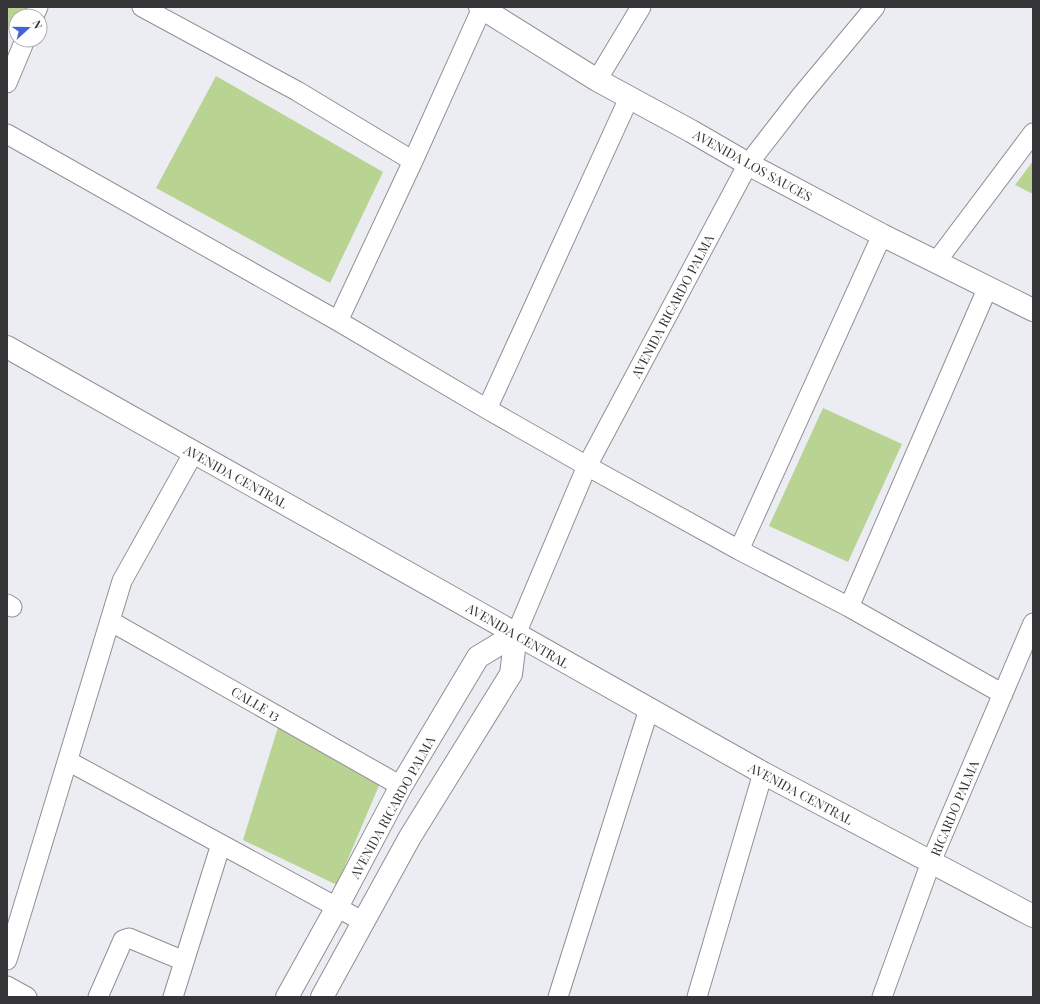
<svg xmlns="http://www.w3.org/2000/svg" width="1040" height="1004" viewBox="0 0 1040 1004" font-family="'Playfair Display',serif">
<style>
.green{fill:#b9d393}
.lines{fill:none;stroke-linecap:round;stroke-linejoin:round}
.street-casing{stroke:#8f9096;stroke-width:21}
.secondary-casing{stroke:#8f9096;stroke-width:24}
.street{stroke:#fff;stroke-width:19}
.secondary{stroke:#fff;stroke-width:22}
.labels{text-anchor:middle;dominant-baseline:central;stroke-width:4;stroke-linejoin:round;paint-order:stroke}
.street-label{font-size:13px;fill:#363638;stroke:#fff}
</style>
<rect width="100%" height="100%" fill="#ecedf3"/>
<path class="green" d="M7 7H27L23 16H16V32L7 29Z
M216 76 383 172 330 283 156 188Z
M1033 161V194L1015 185Z
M823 408 902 444 848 562 769 526Z
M279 724 380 783 337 885 243 840Z"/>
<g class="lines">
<g class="street-casing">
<path id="street" d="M142 7 297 91 413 161
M34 16 38 7
M597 80 641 7
M7 83 25 40
M7 134 338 321 487 409 587 466 739 550 849 607 1003 694
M936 262 1033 133
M338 321 413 161 482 8
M487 409 629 98
M739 550 882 235
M7 604 12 607
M849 607 988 287
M110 621 401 786
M516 634 587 466 748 164 800 97 875 7
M68 761 364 922
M7 960 122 581 194 452
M7 986 27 997
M98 997 123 940 129 938 184 961
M173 997 221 844
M558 997 649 709
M697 997 763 773
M882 997 931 862 1033 623"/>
</g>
<g class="secondary-casing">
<path id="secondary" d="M480 7 597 80 691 131 748 164 882 235 1033 310
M7 347 763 773 1033 916
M287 997 337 907 401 786 478 657 516 634
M322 997 410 837 511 674 516 634"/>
</g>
<use href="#street" class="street"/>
<use href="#secondary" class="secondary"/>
</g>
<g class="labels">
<g class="street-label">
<text transform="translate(753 165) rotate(29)">AVENIDA LOS SAUCES</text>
<text transform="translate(672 306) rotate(-62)">AVENIDA RICARDO PALMA</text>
<text transform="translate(236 476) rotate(29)">AVENIDA CENTRAL</text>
<text transform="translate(518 635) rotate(30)">AVENIDA CENTRAL</text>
<text transform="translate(256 703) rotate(30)">CALLE 13</text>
<text transform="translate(801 793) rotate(28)">AVENIDA CENTRAL</text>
<text transform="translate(392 807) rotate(-61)">AVENIDA RICARDO PALMA</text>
<text transform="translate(954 808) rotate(-67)">RICARDO PALMA</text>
</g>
</g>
<rect width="1040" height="1004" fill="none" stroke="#363638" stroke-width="16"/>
<g transform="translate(28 28) rotate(69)"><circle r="19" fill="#ffffff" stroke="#afafaf"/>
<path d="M0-3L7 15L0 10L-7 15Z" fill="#4363d6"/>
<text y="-6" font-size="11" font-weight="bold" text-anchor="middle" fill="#363638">N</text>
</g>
</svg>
